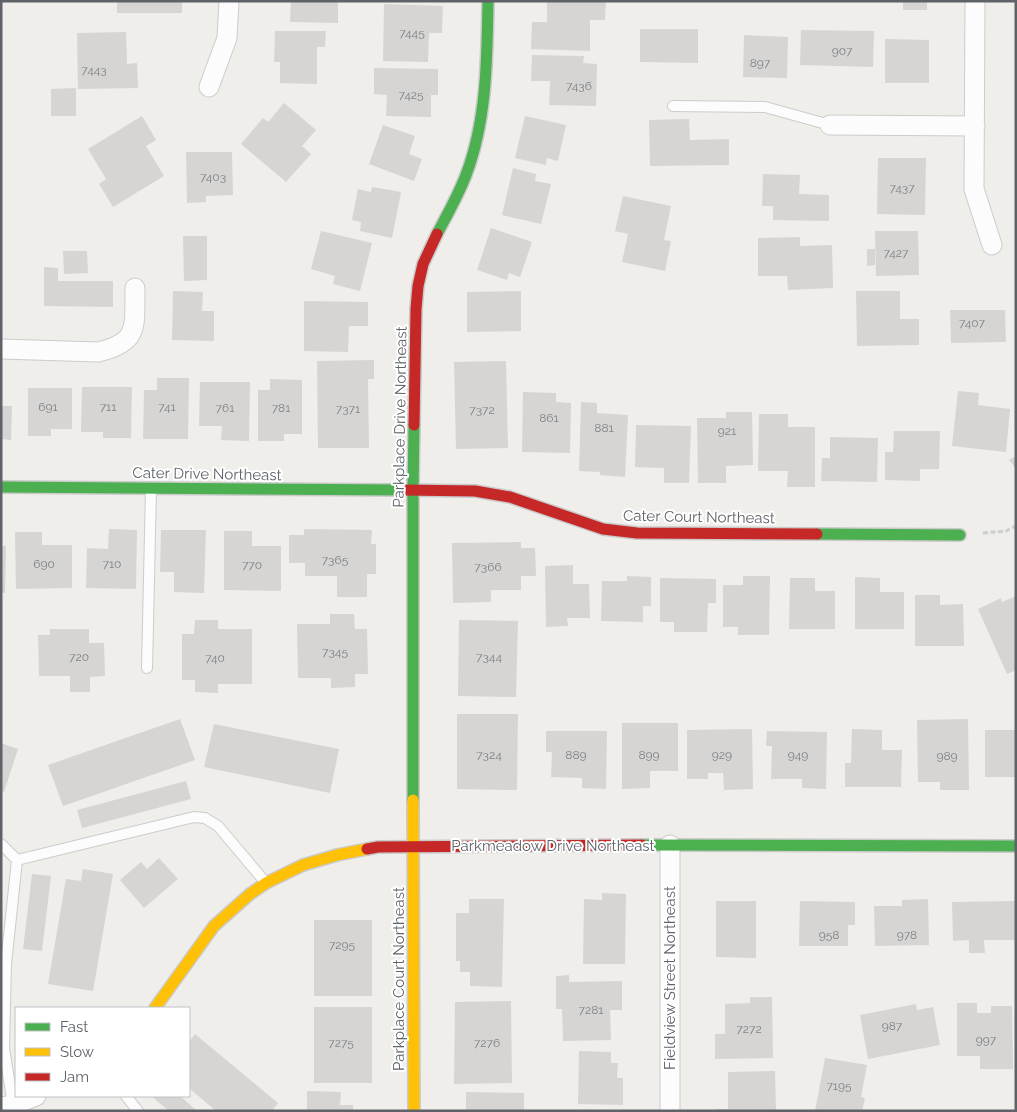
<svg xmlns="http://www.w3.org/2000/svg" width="1017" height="1112" viewBox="0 0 1017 1112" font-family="Raleway,sans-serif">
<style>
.building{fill:#d6d5d3}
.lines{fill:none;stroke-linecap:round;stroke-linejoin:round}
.lane-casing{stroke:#cbcccc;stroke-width:12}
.street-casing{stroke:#cbcccc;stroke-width:21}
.fast-casing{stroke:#cacacb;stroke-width:14}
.slow-casing{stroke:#cacacb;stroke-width:14}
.jam-casing{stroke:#cacacb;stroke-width:14}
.path{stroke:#cacfcc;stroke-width:3;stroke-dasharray:5 2.5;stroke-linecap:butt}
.lane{stroke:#fdfcfc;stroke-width:10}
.street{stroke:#fdfcfc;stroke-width:19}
.fast{stroke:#4caf50;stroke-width:11}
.slow{stroke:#ffc107;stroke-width:11}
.jam{stroke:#c62828;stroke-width:11}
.labels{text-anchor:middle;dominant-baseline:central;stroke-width:4;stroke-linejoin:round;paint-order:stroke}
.number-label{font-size:12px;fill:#7e8184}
.street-label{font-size:15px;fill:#5f6368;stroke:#fff}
</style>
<rect width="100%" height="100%" fill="#efeeea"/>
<path class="building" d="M117 1H182V13H117Z
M291 1H338V23L290 22Z
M547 1H606L605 20H590V51L531 49 532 22H547Z
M903 1H927V10H903Z
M384 4 443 6 442 33H429L428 62 383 61Z
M640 29H698V63L640 62Z
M801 30 874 31 873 67 800 65Z
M275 31H326L325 47H317V84L280 83V62H274Z
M126 32 127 64 137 63 138 88 78 89 77 33Z
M744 35 788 37 787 78 743 77Z
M885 39 929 40V83H885Z
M532 55 584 56 583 63 597 64 596 106 549 105 550 81H531Z
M374 68 438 69V95H431V117L386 116 387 95 374 94Z
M76 88V116H51V89Z
M284 103 316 130 302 146 311 154 286 182 241 144 263 118 268 122Z
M142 116 156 140 146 146 164 176 113 207 99 184 106 179 88 149Z
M525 116 566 125 558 161 547 158 546 165 515 158Z
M689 119 690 140 729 139V165L650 166 649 120Z
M383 125 415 136 409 154 422 159 414 181 369 164Z
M186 152H232L233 195 206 196V202L187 203Z
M878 158H926L925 215 877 214Z
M513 168 536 174 535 181 551 184 541 224 502 215Z
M763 174 800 175 799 194 829 195V221L773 220V206H762Z
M372 187 401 192 392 238 360 231 361 222 352 220 358 189 371 192Z
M623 196 671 206 664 240 671 241 665 271 622 262 628 234 615 231Z
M491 228 532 242 520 277 509 273 507 280 477 270Z
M321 231 372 243 360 291 333 284 335 276 311 269Z
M875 231H918L919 275 876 276Z
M183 236H207V280L184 281Z
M800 237V246L832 245 833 288 788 290 787 276H758V238Z
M867 249H875V265L867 266Z
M63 251H87L88 273 64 274Z
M44 267 58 268V281H113V307L44 306Z
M173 291 203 292 202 311H214V341L172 340Z
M521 291V331L467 332V292Z
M856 291H900V319H919V345L857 346Z
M304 301 368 302V326H349L348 352 304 351Z
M950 310H1005L1006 342 951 343Z
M374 360V379H368L369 448H318L317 361Z
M506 361 508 448 456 449 454 362Z
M157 378H189L188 439H143L144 390H157Z
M270 379 302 380V434H284V441H258V390H270Z
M200 382H250L249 441 221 440 222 426H199Z
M82 387H132L131 438H103V432H81Z
M28 388H72V429H51V436H28Z
M958 391 979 393 978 405 1010 409 1006 452 952 446Z
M523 392 556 393V402L571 403 570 453 522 452Z
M581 402 597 403V413L628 415 625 477 600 475V472L579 471Z
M1 406H12L11 440 1 439Z
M726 412H752L753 465 726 466V483H698L697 418H726Z
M759 414H788V427H815V487H787L788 471H758Z
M636 425 691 426 689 483H664V468L635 467Z
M894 431H940L939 469H920V481L885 480V452H893Z
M830 437 878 438 877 482 821 481 822 458H830Z
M1016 456V469L1009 460Z
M109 529 137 530 136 589 86 588 87 548 108 549Z
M304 529 372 530 371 544H376V574H367V597H337V576H305V563H289V535H304Z
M161 530H206L204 593 174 592V572H160Z
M224 531H252V546H281V591L224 590Z
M15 532H42V545H72V588L16 589Z
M521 542V548H535L536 576H521V590H491V602L453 603 452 543Z
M1 546H6L5 593H1Z
M573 565V584H589L590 618H567L568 626 546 627 545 566Z
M627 576 651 577V606H643V622L601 621 602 581H627Z
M743 576H770L769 635H738V627H723V585H743Z
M855 577 880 578V592H904V629H855Z
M660 578 716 579V603H708L707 632H674V622H660Z
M790 578H815V591H835V629H789Z
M915 595H940V605L963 604 964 646H915Z
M1016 596V670L1007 674 978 609 1001 598 1002 602Z
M330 614H354L355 629H367L368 674H355V687L331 688V678H298L297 624H330Z
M195 620H218V629H252V684H218V693L195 692V680H182V634H194Z
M459 620 518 621 516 697 458 696Z
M50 629H89V643H104L105 676 90 677V692H70V676H39L38 635H50Z
M457 714H518L517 790 457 789Z
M180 719 195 760 63 806 48 765Z
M968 719 969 790H940V782H918L917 720Z
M622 723H678V771H650V788L622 789Z
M214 724 339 749 330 793 204 767Z
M752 729 753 789 724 790 723 773H708V779H687V730Z
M852 729 882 730V750H902L901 787H845V763H851Z
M985 730H1016V777H985Z
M546 731H607L606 789 582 788V778L551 777 552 752H546Z
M767 731 827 732 826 789 802 788V779H771L772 746H766Z
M1 743 18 749 4 792 1 791Z
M186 781 191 799 82 828 77 810Z
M159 858 178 879 144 908 120 880 141 862 147 869Z
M83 869 113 874 93 991 48 984 66 879 81 881Z
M32 874 51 876 42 951 23 949Z
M602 893 626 894 625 964H583L584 899 602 900Z
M469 899H504L502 987 470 986V972H460V961H456V913H469Z
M928 899 929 945 875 946 874 906H902V900Z
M716 901H756V958L716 957Z
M800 901 855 902V925H848V946H799Z
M1016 901V940H984L985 953H969V940L953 941 952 902Z
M314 920H372V996H314Z
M569 975V982L622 981V1010H610L611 1040 563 1041 562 1009H556V976Z
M750 997H772L773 1058 715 1059V1034H725V1004L750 1003Z
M511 1001 512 1083 454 1084 455 1002Z
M957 1003H977V1013H991V1006H1012L1013 1069H980V1056H957Z
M916 1004 917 1010 933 1007 940 1045 868 1059 860 1015Z
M314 1007H372V1083H314Z
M195 1034 278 1103 272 1111H216L189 1088V1042Z
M579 1051 611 1052V1063H618L617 1078H623V1105L578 1104Z
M825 1058 867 1065 861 1097 865 1098 862 1111H815Z
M775 1071 776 1111H715V1109H728V1072Z
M307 1091 341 1092 340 1105H353V1111H307Z
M466 1092 524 1093V1111H466Z
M151 1096H180L197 1111H169Z"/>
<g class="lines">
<g class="lane-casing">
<path id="lane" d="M673 106 765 107 830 125
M147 668 151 489
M1 844 17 860
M126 1096 138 1111
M13 1105 4 1048 6 964 17 860 194 817 205 818 218 826 266 883"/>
</g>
<g class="street-casing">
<path id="street" d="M975 1 974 189 992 245
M209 87 227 38 229 1
M830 125 975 126
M1 349 98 352C141 342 134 325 135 288
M670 845V1111
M1 1107 13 1105 36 1096"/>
</g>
<g class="fast-casing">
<path id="fast" d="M437 234C447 215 458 196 466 175 487 120 487 59 488 1
M1 487 404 490
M817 534 960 535
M413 800V491L414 425
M642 845 1016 846"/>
</g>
<g class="slow-casing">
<path id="slow" d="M413 800 414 1111
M155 1008 214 926 250 894 266 883 303 865 337 855 367 849"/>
</g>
<g class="jam-casing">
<path id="jam" d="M414 425 416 309 418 286 423 264 437 234
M404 490 475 491 510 497 603 529 637 533 817 534
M367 849 378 847 642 845"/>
</g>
<path class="path" d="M983 533 1006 531 1016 526"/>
<use href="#lane" class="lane"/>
<use href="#street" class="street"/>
<use href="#fast" class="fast"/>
<use href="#slow" class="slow"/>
<use href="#jam" class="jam"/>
</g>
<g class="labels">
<g class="number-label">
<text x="412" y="33">7445</text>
<text x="842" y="51">907</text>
<text x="760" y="63">897</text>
<text x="94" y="70">7443</text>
<text x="579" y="86">7436</text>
<text x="411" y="95">7425</text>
<text x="213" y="177">7403</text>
<text x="902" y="188">7437</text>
<text x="896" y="253">7427</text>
<text x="972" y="323">7407</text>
<text x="48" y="407">691</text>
<text x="108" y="407">711</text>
<text x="167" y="407">741</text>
<text x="225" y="408">761</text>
<text x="281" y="408">781</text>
<text x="348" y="409">7371</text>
<text x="482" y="410">7372</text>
<text x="549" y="418">861</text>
<text x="604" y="428">881</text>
<text x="727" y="431">921</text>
<text x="335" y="560">7365</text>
<text x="44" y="564">690</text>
<text x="112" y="564">710</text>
<text x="252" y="565">770</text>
<text x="488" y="567">7366</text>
<text x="335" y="652">7345</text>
<text x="79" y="657">720</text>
<text x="489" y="657">7344</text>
<text x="215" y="658">740</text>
<text x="489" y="755">7324</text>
<text x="576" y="755">889</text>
<text x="649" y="755">899</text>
<text x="722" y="755">929</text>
<text x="798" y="755">949</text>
<text x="947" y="756">989</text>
<text x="829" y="935">958</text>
<text x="907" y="935">978</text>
<text x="342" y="945">7295</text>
<text x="591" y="1010">7281</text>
<text x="892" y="1026">987</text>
<text x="749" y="1029">7272</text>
<text x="986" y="1040">997</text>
<text x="341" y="1043">7275</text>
<text x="487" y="1043">7276</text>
<text x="839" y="1086">7195</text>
</g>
<g class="street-label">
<text transform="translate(400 417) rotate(-89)">Parkplace Drive Northeast</text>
<text transform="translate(207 474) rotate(1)">Cater Drive Northeast</text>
<text transform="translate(699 517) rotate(1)">Cater Court Northeast</text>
<text x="553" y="846">Parkmeadow Drive Northeast</text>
<text transform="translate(670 978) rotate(-90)">Fieldview Street Northeast</text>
<text transform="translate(399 979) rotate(-90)">Parkplace Court Northeast</text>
</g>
</g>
<rect width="1017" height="1112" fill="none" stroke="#5f6368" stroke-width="5"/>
<rect x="15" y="1007" width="175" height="90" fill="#ffffff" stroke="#bfc1c3"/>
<rect x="25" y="1023" width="25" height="8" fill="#4caf50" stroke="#bfc1c3"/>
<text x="60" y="1032" font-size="15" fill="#5f6368">Fast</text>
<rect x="25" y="1048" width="25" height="8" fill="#ffc107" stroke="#bfc1c3"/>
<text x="60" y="1057" font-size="15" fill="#5f6368">Slow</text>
<rect x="25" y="1073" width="25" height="8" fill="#c62828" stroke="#bfc1c3"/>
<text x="60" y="1082" font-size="15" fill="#5f6368">Jam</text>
</svg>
